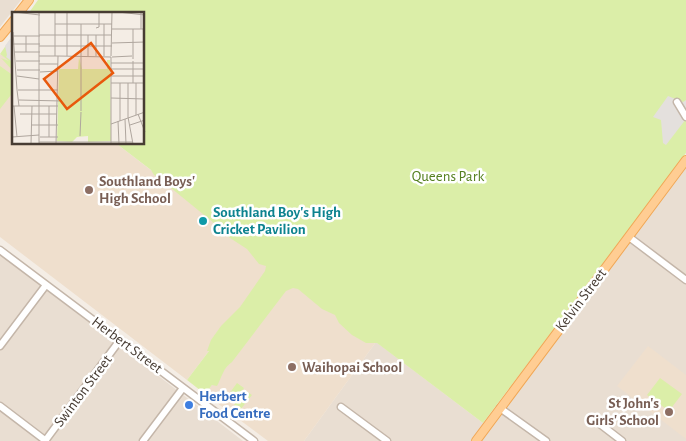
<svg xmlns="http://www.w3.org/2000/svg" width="686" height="441" viewBox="0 0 686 441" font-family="'Alegreya Sans',sans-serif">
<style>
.residential{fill:#e9ded2}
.education{fill:#efdfcd}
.green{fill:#dbeea8}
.parking{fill:#e4e0dd}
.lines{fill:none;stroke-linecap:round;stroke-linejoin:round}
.minor-casing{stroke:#c4b6a9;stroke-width:9}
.major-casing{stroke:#f1a755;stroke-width:10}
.minor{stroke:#fff;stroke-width:6}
.major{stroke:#ffcd93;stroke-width:8}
.education-dot{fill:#8d6e63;stroke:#fff;stroke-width:2}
.culture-dot{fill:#0f9aa8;stroke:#fff;stroke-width:2}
.shop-dot{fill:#3f7fe0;stroke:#fff;stroke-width:2}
.labels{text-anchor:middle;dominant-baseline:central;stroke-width:5;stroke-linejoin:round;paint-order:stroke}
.park-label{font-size:15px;fill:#558020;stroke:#fff}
.education-label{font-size:15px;font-weight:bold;fill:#785e54;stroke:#fff;text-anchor:start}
.culture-label{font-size:15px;font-weight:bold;fill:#0d838f;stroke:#fff;text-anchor:start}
.street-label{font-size:15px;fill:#473c33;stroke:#fff}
.shop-label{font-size:15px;font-weight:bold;fill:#366cbe;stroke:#fff;text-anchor:start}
.inset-road{fill:none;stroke:#afa69e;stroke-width:1}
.view{fill:#e8590c;fill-opacity:0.15;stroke:#e8590c;stroke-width:2.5}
.inset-edge{fill:none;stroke:#473c33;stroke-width:2.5}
</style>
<rect width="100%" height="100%" fill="#f4ede5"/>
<path class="residential" d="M0 0H21L0 27Z
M686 162V441H304L376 342 483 423Z
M0 254 243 441H0Z"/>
<path class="education" d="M0 54 14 64V144H117L274 265 187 380 0 237Z
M293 279 376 342 304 441H268L205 394Z
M648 346 686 375V439L617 386Z"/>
<path class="green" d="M38 0H686V153L483 423 377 343H366L352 335 339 323 335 315 322 309 298 289 293 288 286 291 232 362C223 368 222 377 217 386L212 385 205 394 187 380 209 351H207L211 340 221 326 240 307 265 271 266 266 259 264 247 249 230 238 220 228 171 188V186L154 175 151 170 117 144H144V14H28Z
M14 34V72L1 58 9 61 0 54Z
M0 66 14 76V91L0 109Z
M660 378 682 394 669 411 647 395Z
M237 383 244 388 232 403 226 398Z
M245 390 252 395 240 410 234 405Z"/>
<path class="parking" d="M10 39H14V63L6 57 7 55 5 46Z
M668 96 683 102 686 100V119L666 145 663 143 661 120 653 117Z"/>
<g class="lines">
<g class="minor-casing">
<path id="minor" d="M677 102 686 117
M629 237 686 280
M0 250 254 441
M0 346 46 285
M0 406 46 441
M341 407 387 441
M500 408 546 441
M596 421 622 441
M45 441 120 340
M143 441 183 388"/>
</g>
<g class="major-casing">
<path id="major" d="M18 14 29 0
M0 37 14 20
M476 441 686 160"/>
</g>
<use href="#minor" class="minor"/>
<use href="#major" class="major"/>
</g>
<g class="education-dot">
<circle cx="89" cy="190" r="5"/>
<circle cx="292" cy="367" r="5"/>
<circle cx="669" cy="412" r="5"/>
</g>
<circle class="culture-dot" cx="203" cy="221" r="5"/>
<circle class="shop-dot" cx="189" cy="405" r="5"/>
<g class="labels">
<g class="park-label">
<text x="448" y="176">Queens Park</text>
</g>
<g class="education-label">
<text x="99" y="181">Southland Boys'<tspan x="99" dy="17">High School</tspan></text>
<text x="302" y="367">Waihopai School</text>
<text x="659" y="403" text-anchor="end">St John's<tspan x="659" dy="17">Girls' School</tspan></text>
</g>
<g class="culture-label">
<text x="213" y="212">Southland Boy's High<tspan x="213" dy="17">Cricket Pavilion</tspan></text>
</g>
<g class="street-label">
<text transform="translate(581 300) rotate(-53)">Kelvin Street</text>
<text transform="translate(127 345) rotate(37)">Herbert Street</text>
<text transform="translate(83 391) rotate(-53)">Swinton Street</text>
</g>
<g class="shop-label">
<text x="199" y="396">Herbert<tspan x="199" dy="17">Food Centre</tspan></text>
</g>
</g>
<g transform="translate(12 12)">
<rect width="132" height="132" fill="#f4ede5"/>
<path d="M67 45 70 57H95V48H98L99 129 76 130V124L65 125 60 130 45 129 47 57H66Z" fill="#dbeea8"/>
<path class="inset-road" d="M2 0 28 3M43 0V44M55 0V44M106 0 133 3M129 0V17M43 12H100M84 16 87 15V0M100 17H133M1 20 5 78M27 23H100M76 23V44M84 23V44M1 24H28M100 31 133 30M1 32H28M27 34H100M2 40H28M14 40V24M27 44H46L44 132M46 44 99 45M92 44V12M99 44 100 0M99 45V132M100 45 120 44M121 47V17M4 49H28M99 51H133M27 52H46M99 57H133M5 58H28M28 60 46 59M5 64 27 67M99 64H133M99 71H133M108 71V109M116 71V105L121 132M121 71V49M124 71V103M5 78 7 94M6 78H46M99 86 133 87M7 88 50 89M0 94H46M2 94 5 125M37 94V125M69 99V12M132 100V71M8 102H45M126 102 133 120M113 107 114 132M106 109 107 132M99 112 133 100M20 113H46M118 113 133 108M68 124 69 100M0 125 27 123M28 125H46M27 130H99M99 130H121M19 132 20 94M27 132V0"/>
<path class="view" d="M79 31 101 61 55 97 32 67Z"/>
<rect width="132" height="132" class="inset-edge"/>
</g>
</svg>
